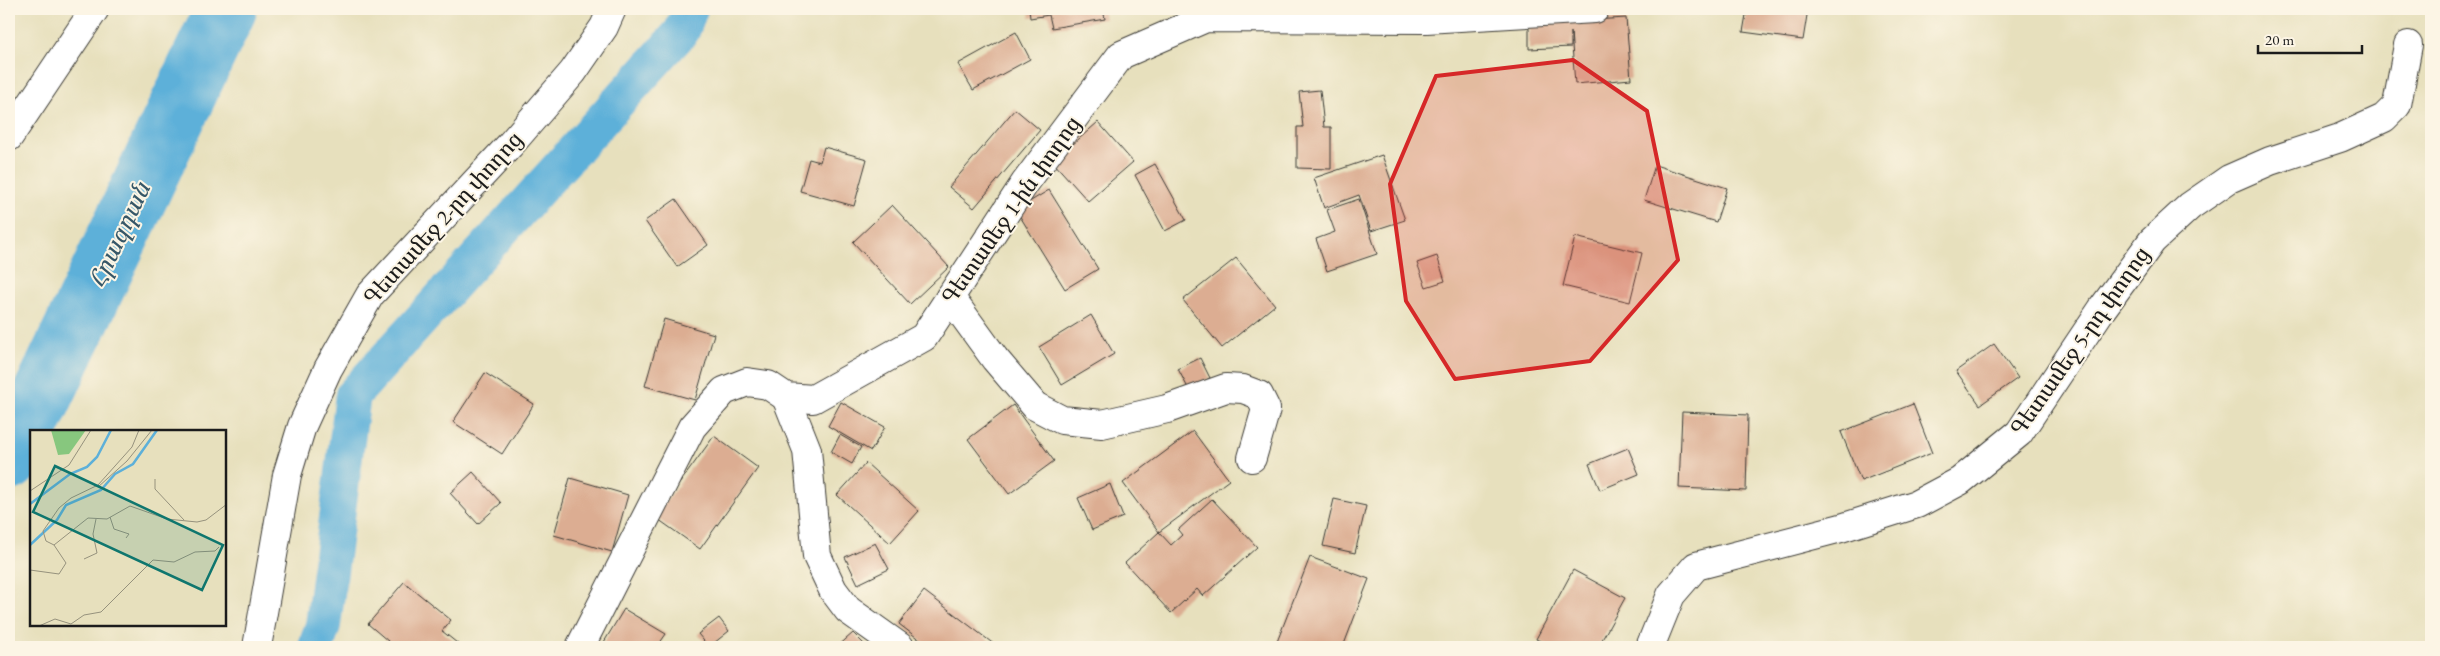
<svg xmlns="http://www.w3.org/2000/svg" width="2440" height="656" viewBox="0 0 2440 656" font-family="'EB Garamond','Noto Serif Armenian',serif">
<style>
.lines{fill:none;stroke-linecap:round;stroke-linejoin:round}
.canal{stroke:#5db0d9;stroke-width:36}
.river{stroke:#5db0d9;stroke-width:62}
.building{fill:#dcad92}
.minor-casing{stroke:#3a3934;stroke-width:30}
.tertiary-casing{stroke:#3a3934;stroke-width:30}
.minor{stroke:#fff;stroke-width:28}
.tertiary{stroke:#fff;stroke-width:28}
.marked{fill:#d62828;fill-opacity:0.2;stroke:#d62828;stroke-width:4;stroke-linejoin:round}
.labels{text-anchor:middle;dominant-baseline:central;stroke-width:4;stroke-linejoin:round;paint-order:stroke}
.street-label{font-size:22px;fill:#1c1c1c;stroke:#fcf5e5}
.water-label{font-size:24px;font-style:italic;fill:#365768;stroke:#fcf5e5}
.inset-river{fill:none;stroke:#5db0d9;stroke-width:2.5}
.inset-road{fill:none;stroke:#96927d;stroke-width:1}
.view{fill:#0f766e;fill-opacity:0.15;stroke:#0f766e;stroke-width:2.5}
.inset-edge{fill:none;stroke:#1c1c1c;stroke-width:2.5}
</style>
<rect width="100%" height="100%" fill="#fcf5e5"/>
<filter id="ink" filterUnits="userSpaceOnUse"><feTurbulence type="fractalNoise" baseFrequency=".02" numOctaves="2"/><feDisplacementMap in="SourceGraphic" scale="10" xChannelSelector="R" yChannelSelector="G"/><feConvolveMatrix kernelMatrix="1 2 1 2 8 2 1 2 1" color-interpolation-filters="sRGB"/></filter>
<filter id="wash" filterUnits="userSpaceOnUse"><feTurbulence type="fractalNoise" baseFrequency=".0096" numOctaves="4" result="noise"/><feDisplacementMap in="SourceGraphic" scale="20" xChannelSelector="R" yChannelSelector="G"/><feGaussianBlur stdDeviation="1.12" result="paint"/><feColorMatrix in="noise" values="0 0 0 0 0 0 0 0 0 0 0 0 0 0 0 0 0 1.4 0 .05"/><feComposite in="paint" operator="in"/></filter>
<g filter="url(#wash)">
<rect width="100%" height="100%" fill="#e7e0bd"/>
<g class="lines">
<path class="canal" d="M316 647 323 625 353 395 682 31 690 9"/>
<path class="river" d="M9 460 18 448 226 9"/>
</g>
<g id="blocks">
<path class="building" d="M1029 9H1103L1105 19 1052 28 1049 15 1030 18Z
M1747 9H1808L1803 40 1743 32Z
M1626 18 1631 79 1575 84 1571 32V47L1529 49V24Z
M1016 32 1030 59 973 90 958 64Z
M1320 90 1324 127H1331V169L1297 168V127H1303L1299 92Z
M1015 109 1040 130 974 208 949 187Z
M1098 122 1133 162 1088 201 1053 162Z
M824 147 867 159 854 206 800 191 809 159 820 162Z
M1382 155 1405 220 1371 231 1359 195 1324 208 1314 178Z
M1155 164 1186 220 1165 231 1135 175Z
M1655 165 1727 188 1716 222 1644 200Z
M1049 190 1098 269 1065 289 1016 210Z
M676 199 708 245 677 267 645 221Z
M1359 199 1377 254 1327 271 1316 239 1335 232 1327 210Z
M892 205 949 267 910 304 853 242Z
M1575 237 1642 253 1630 302 1563 286Z
M1437 256 1445 281 1426 287 1417 263Z
M1236 258 1275 305 1222 348 1183 300Z
M1091 315 1114 354 1062 385 1039 347Z
M664 319 714 334 695 400 645 386Z
M1994 344 2018 378 1980 405 1956 371Z
M1200 358 1210 378 1188 388 1178 369Z
M485 373 534 404 502 454 453 422Z
M841 402 885 427 871 451 828 426Z
M1913 404 1932 453 1861 481 1841 432Z
M1013 405 1054 461 1009 494 968 439Z
M1682 412 1748 415 1746 491 1679 488Z
M1193 431 1229 480 1159 532 1123 483Z
M840 435 861 447 852 464 831 452Z
M714 436 758 468 700 549 655 517Z
M1628 448 1639 474 1600 490 1589 464Z
M866 463 919 511 890 543 837 495Z
M473 472 501 503 478 524 450 493Z
M570 478 628 495 612 552 554 535Z
M1110 484 1123 517 1092 530 1078 498Z
M1212 499 1257 547 1203 596 1197 589 1171 613 1125 563 1159 532 1171 545 1182 535 1178 530Z
M1334 499 1366 506 1355 553 1323 546Z
M875 543 889 569 858 584 845 557Z
M1310 557 1369 579 1343 647H1275Z
M1573 570 1625 598 1598 647H1552L1536 639Z
M404 582 451 620 442 631 462 647H395L368 624Z
M924 591 995 645 993 647H929L899 624Z
M624 609 666 634 657 647H601Z
M719 618 729 631 709 647 698 634Z
M853 633 867 647H837Z"/>
</g>
</g>
<g filter="url(#ink)">
<use href="#blocks" fill-opacity="0" stroke="#3a3934" stroke-width="1"/>
<g class="lines">
<g class="minor-casing">
<path id="minor" d="M9 137 95 9
M950 297 995 359 1035 406 1062 420 1102 424 1167 409 1226 388 1243 389 1259 395 1266 409 1252 458
M786 397 807 450 817 556 833 590 848 610 900 647
M1650 647 1671 595 1696 566 1841 528 1917 504 1960 481 2019 433 2102 309 2152 241 2190 206 2229 179 2270 161 2340 138 2384 118 2397 105 2408 45"/>
</g>
<g class="tertiary-casing">
<path id="tertiary" d="M257 647 287 475 302 426 328 369 370 295 510 145 573 72 604 27 612 9
M580 647 692 427 724 391 747 382 768 385 786 397 813 399 924 337 1025 183 1121 55 1206 18 1426 19 1595 9"/>
</g>
<use href="#minor" class="minor"/>
<use href="#tertiary" class="tertiary"/>
</g>
</g>
<path class="marked" d="M1573 60 1647 111 1678 260 1590 361 1455 379 1406 301 1390 184 1436 76Z"/>
<g class="labels">
<g class="street-label">
<text transform="translate(1011 210) rotate(-55)">Գետամեջ 1-ին փողոց</text>
<text transform="translate(443 218) rotate(-48)">Գետամեջ 2-րդ փողոց</text>
<text transform="translate(2080 341) rotate(-55)">Գետամեջ 5-րդ փողոց</text>
</g>
<g class="water-label">
<text transform="translate(119 235) rotate(-65)">Հրազդան</text>
</g>
</g>
<g transform="translate(30 430)">
<rect width="196" height="196" fill="#e7e0bd"/>
<path d="M21 0H56L39 24 28 25Z" fill="#87c77e"/>
<path class="inset-river" d="M0 74 40 44 57 37 67 27 81 0M0 115 27 90 36 75 71 60 85 44 103 34 127 0"/>
<path class="inset-road" d="M125 49V59L154 90M68 57 97 31 122 0M0 61 39 35 61 0M80 87 84 99 99 104 96 108M24 115 58 88 77 89 100 76 137 89 167 92 176 90 197 74M24 115 16 111 13 101 29 78 41 68 68 55 102 17 109 0M54 129 67 123 63 104 66 89M0 140 29 144 36 133 24 115M9 196 25 189 41 194 54 185 71 182 123 130 144 132 165 122 185 121 189 117"/>
<path class="view" d="M25 36 193 115 172 160 3 82Z"/>
<rect width="196" height="196" class="inset-edge"/>
</g>
<rect width="2440" height="656" fill="none" stroke="#fcf5e5" stroke-width="30"/>
<path d="M2258 45v8h104v-8" fill="none" stroke="#1c1c1c" stroke-width="2.5"/>
<text x="2265" y="45" font-size="15" fill="#1c1c1c" stroke="#fcf5e5" stroke-width="4" paint-order="stroke">20 m</text>
</svg>
